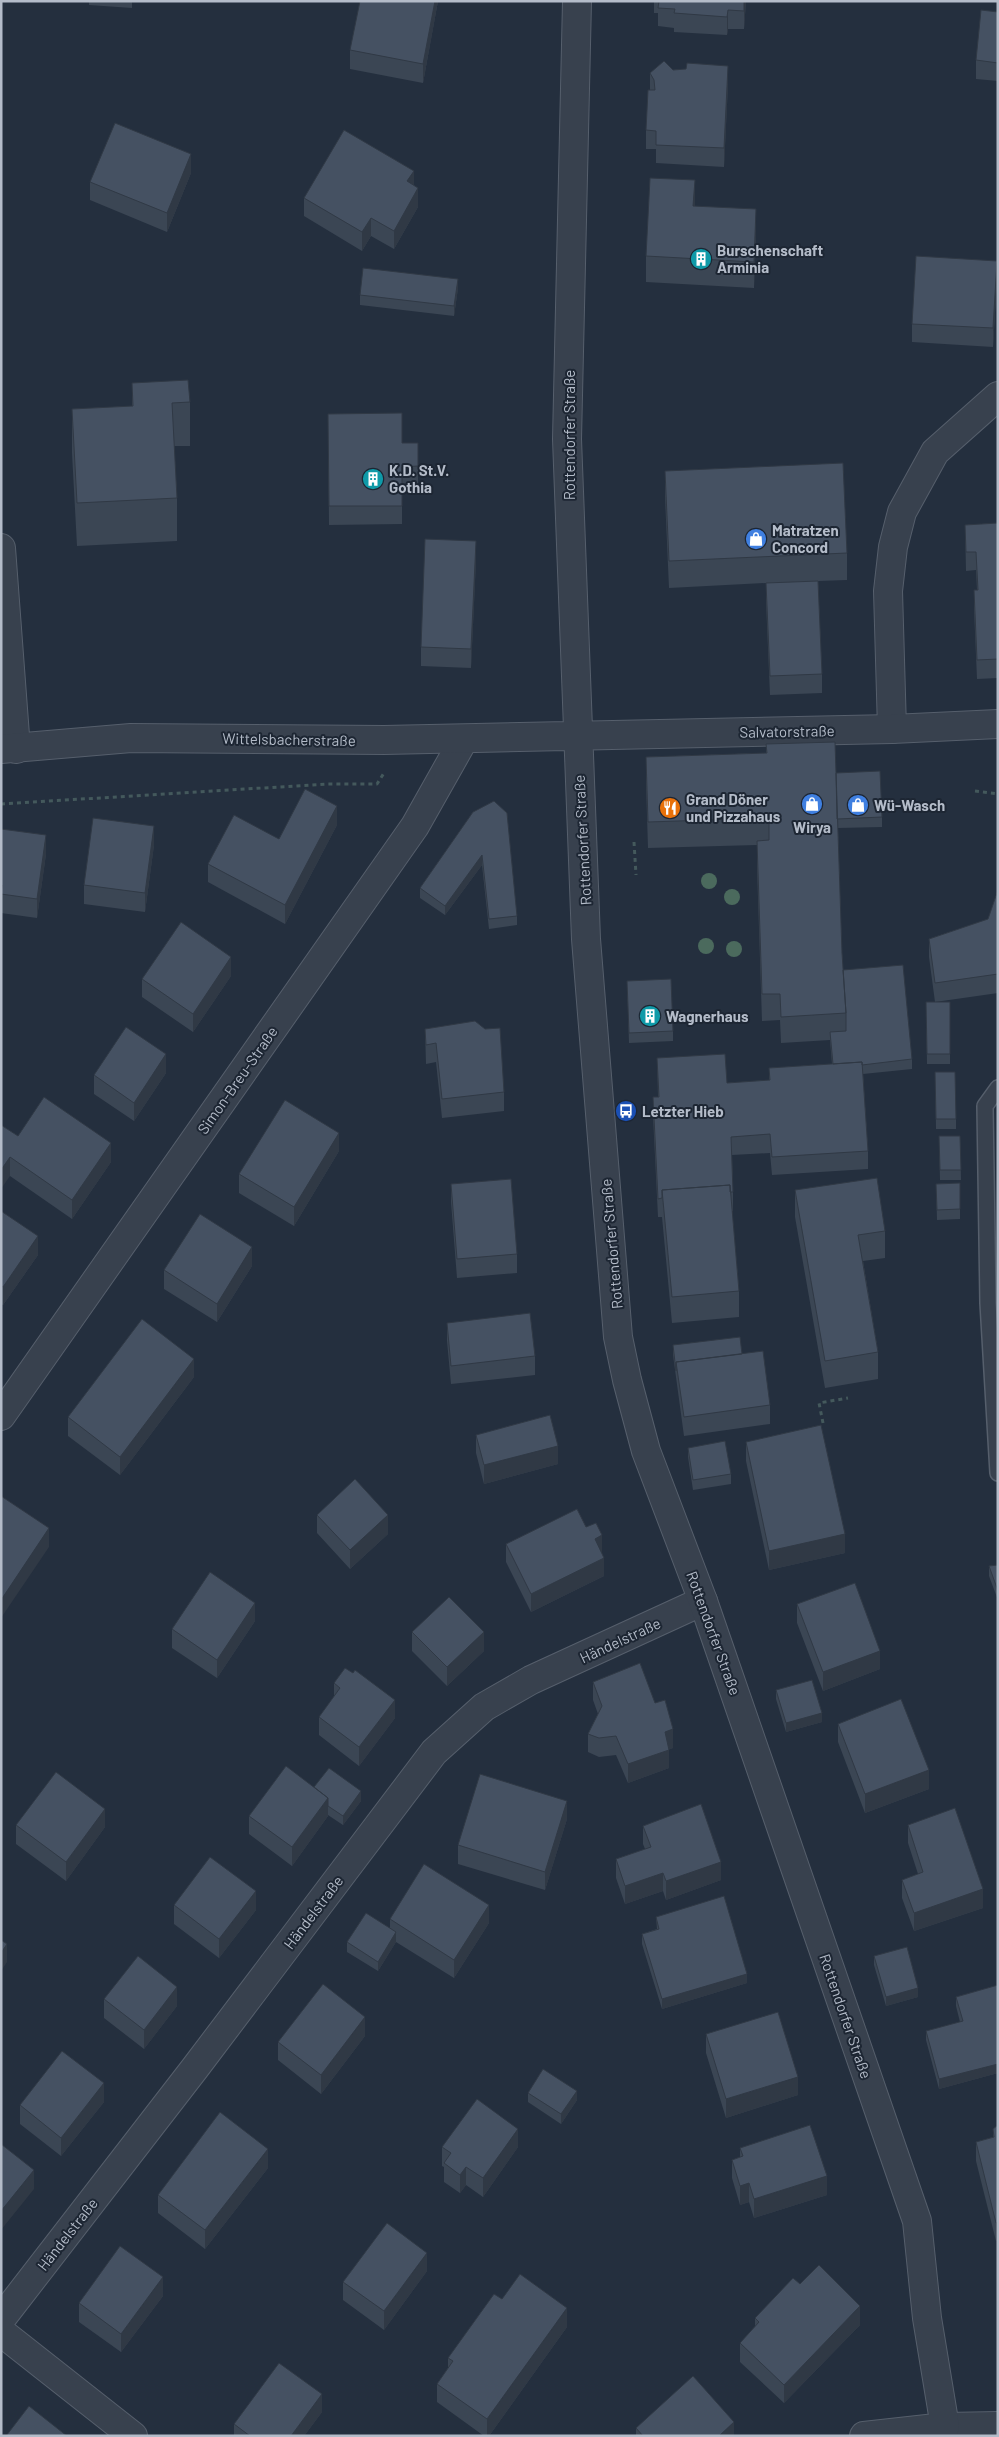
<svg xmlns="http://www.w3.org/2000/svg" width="999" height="2437" viewBox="0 0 999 2437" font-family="Barlow,sans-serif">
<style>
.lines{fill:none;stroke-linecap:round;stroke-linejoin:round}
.service-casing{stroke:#565f6c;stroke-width:18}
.minor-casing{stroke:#565f6c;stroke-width:30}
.tertiary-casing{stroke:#565f6c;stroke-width:30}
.path{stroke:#44595c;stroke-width:3;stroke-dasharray:4 4;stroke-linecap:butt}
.service{stroke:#38414e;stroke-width:15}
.minor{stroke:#38414e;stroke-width:28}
.tertiary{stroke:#38414e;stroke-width:28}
.tree{fill:#4b6a5d}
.wall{fill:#3b4654}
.shaded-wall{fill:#303945}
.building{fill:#455162;stroke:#303945}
.labels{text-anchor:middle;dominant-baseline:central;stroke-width:4;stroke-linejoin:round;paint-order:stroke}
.poi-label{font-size:15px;font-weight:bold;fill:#b4bcc9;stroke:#1d2633;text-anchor:start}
.street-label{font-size:15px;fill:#b4bcc9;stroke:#1d2633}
</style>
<rect width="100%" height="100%" fill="#242f3e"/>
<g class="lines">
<g class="service-casing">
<path id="service" d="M998 1088 985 1106 988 1303 998 1473"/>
</g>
<g class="minor-casing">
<path id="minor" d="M1 548 16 749
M892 729 888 591 893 547 902 512 935 452 998 396
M1 1416 415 826 464 739
M1 2319 195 2068 434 1752 484 1707 531 1680 703 1601
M1 2332 133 2436
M944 2436 945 2427 998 2426"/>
</g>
<g class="tertiary-casing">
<path id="tertiary" d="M577 1 567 439 586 939 618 1337 627 1380 646 1451 703 1601 917 2221 927 2318 945 2427 864 2436
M1 749 131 738 384 740 892 729 998 724"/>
</g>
<path class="path" d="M975 791 998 794
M1 804 328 784H377L384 773
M634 842 636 875
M823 1423 819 1403 848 1398"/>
<use href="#service" class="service"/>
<use href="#minor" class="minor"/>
<use href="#tertiary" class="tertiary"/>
</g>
<g class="tree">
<circle cx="709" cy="881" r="8"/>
<circle cx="732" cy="897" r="8"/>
<circle cx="706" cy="946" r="8"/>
<circle cx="734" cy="949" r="8"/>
</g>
<path class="wall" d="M89 1H132V8L89 5Z
M438 1 423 83 350 69V50Z
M654 1H746L744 29H728L727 35 674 32V28L658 26V13H654Z
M998 12V81L976 79V60Z
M686 69 728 84 724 167 656 163V149H646V130L650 90V73L673 70Z
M191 173 167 232 90 200V182Z
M414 185 418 207 394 249 371 236 362 251 304 216V198Z
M756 236 754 288 646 282V256Z
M997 279 993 347 912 342V324Z
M458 288 454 316 360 305V295Z
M132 383 190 402V446H174L177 498V541L77 546 72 453V409L132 406Z
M328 414 402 443 418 466V485H402V524L329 525Z
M665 471 847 553V580L818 581 822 674V693L770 695 766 601V583L669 588 665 497Z
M998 523V678L977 679 974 609V590H977L976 570 966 571 965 525Z
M476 560 471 668 421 666V647Z
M766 744 836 773 882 817V827L838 828 842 953 843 970 912 1059V1069L863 1074 868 1151V1169L772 1175 770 1153 732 1155 733 1192V1211H732L739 1291V1317L672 1323 662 1217H658L653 1116V1097H658L657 1058 727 1083 769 1080V1068L832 1064 830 1040 781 1043 780 1020 762 1021 757 867V845L648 848 646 784V757L766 753Z
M473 812 517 916V925L489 929 482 865 445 915 420 898V888Z
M337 825 285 924 208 882V864L279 839Z
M1 829 46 854 37 918 1 913Z
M154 845 145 912 84 904V885Z
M998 890V993L935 1002 929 957V939L988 919Z
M231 976 193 1032 142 997V979Z
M627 981 673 1031V1041L629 1043Z
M926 1002H950V1064H927Z
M425 1029 504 1092V1111L442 1118 436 1062 426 1064Z
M935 1072 956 1119V1129H936Z
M166 1073 134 1121 94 1094V1075Z
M1 1125 18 1136 111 1162 72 1219 10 1176Z
M939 1136H960L961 1180H940Z
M339 1151 294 1226 239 1193V1174Z
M960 1183V1219L937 1220 936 1184Z
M451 1184 517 1254V1273L457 1278 451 1202Z
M795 1190 885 1231V1258L863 1261 878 1352V1379L825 1388 795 1217Z
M1 1211 38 1255 3 1305 1 1304Z
M252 1266 217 1322 164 1289V1270Z
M447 1323 535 1356V1375L451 1384 447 1341Z
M673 1345 742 1354 770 1405V1424L684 1436 673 1355Z
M194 1377 120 1475 68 1436V1417Z
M476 1435 558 1464 484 1484 476 1453Z
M746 1442 845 1553 769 1570 746 1461Z
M688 1448 731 1474V1484L693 1490 688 1457Z
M317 1515 388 1534 350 1569 317 1533Z
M586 1527 602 1552 604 1576 531 1612 506 1562V1544Z
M998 1565V1600L989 1576V1566Z
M797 1604 880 1669 823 1691 797 1623Z
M255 1621 217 1678 172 1648V1629Z
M412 1632 484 1651 447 1686 412 1651Z
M593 1682 655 1703 673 1748 669 1749V1768L628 1783 616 1755 599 1757 588 1752V1734L598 1714 593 1700Z
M334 1683 395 1718 359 1766 319 1735V1717L334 1697Z
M776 1690 822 1722 786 1732 776 1699Z
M838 1724 929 1789 865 1813 838 1742Z
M314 1787 361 1801 343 1825 328 1815V1816L292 1866 249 1834V1816Z
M567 1819 545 1890 458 1864V1845Z
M16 1825 105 1827 66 1881 16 1844Z
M908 1825 983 1908 914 1931 902 1898V1880L918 1874 908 1843Z
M643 1826 721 1880 666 1900 663 1891 625 1904 616 1878V1859L645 1849 643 1844Z
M174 1905 256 1910 219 1958 174 1924Z
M656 1917 747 1983 662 2009 642 1944V1934L657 1929Z
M390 1919 489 1923 454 1978 396 1942 378 1971 347 1952V1942L390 1928Z
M874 1956 918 1997 886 2006 874 1965Z
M998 1985V2073L939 2089 926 2040V2031L960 2022 956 2006V1997Z
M104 1999 177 2006 144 2049 104 2018Z
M706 2034 798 2095 726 2118 706 2053Z
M365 2036 321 2094 278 2060V2042Z
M528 2093 577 2100 561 2124 528 2102Z
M104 2102 61 2156 20 2124V2105Z
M998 2125 996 2241 976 2161V2142L993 2137V2129Z
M442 2147H518L483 2197 466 2185 460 2193 444 2182V2167L442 2166Z
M740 2148 827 2195 754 2218 749 2202 740 2205 732 2178V2160L740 2157Z
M268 2168 205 2249 158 2213V2195Z
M427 2271 384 2330 343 2300V2282Z
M800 2284 860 2325 784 2403 740 2362V2343L755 2328V2318Z
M163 2296 121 2352 79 2322V2303Z
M502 2299 567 2327 489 2436H484L437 2402V2384L448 2368V2358Z
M322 2412 304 2436H234V2424Z
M636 2428 734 2436H636Z"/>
<path class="shaded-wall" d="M435 1H438L423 83V64Z
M744 1H746L744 29Z
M728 10V29L727 35V17Z
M728 66V84L724 167V148Z
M191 154V173L167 232V213Z
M414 171V189L407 181Z
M695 180V207L693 206Z
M418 188V207L394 249V231Z
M756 209V236L754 288V262Z
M371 218V236L362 251V232Z
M997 261V279L993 347V328Z
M458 279V288L454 316V306Z
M476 541V560L471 668V649Z
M337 806V825L285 924V905Z
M154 826V845L145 912V893Z
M46 835V854L37 918V899Z
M482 855V865L445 915V906Z
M231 957V976L193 1032V1014Z
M166 1054V1073L134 1121V1103Z
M339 1133V1151L294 1226V1207Z
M111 1143V1162L72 1219V1200Z
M10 1157V1176L1 1189V1170Z
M38 1236V1255L3 1305V1287Z
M252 1247V1266L217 1322V1304Z
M194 1359V1377L120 1475V1457Z
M558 1446V1464L484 1484V1465Z
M388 1515V1534L350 1569V1550Z
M49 1528V1547L1 1618V1600Z
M845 1534V1553L769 1570V1551Z
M602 1535V1554L595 1539Z
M604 1558V1576L531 1612V1594Z
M255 1603V1621L217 1678V1660Z
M484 1632V1651L447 1686V1667Z
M880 1651V1669L823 1691V1672Z
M395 1700V1718L359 1766V1747Z
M822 1713V1722L786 1732V1723Z
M673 1729V1748L665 1751V1732Z
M669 1750V1768L628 1783V1764Z
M929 1770V1789L865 1813V1794Z
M361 1791V1801L343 1825V1816Z
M328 1798V1816L292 1866V1847Z
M567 1801V1819L545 1890V1872Z
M105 1809V1827L66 1881V1862Z
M721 1862V1880L666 1900V1881Z
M663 1873V1891L625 1904V1886Z
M983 1889V1908L914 1931V1913Z
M256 1891V1910L219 1958V1939Z
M489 1905V1923L454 1978V1960Z
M396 1932V1942L378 1971V1962Z
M7 1944V1962L1 1971V1953Z
M747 1974V1983L662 2009V1999Z
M177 1987V2006L144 2049V2030Z
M918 1988V1997L886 2006V1997Z
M365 2017V2036L321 2094V2075Z
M998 2064V2073L939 2089V2079Z
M798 2077V2095L726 2118V2099Z
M104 2083V2102L61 2156V2138Z
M577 2091V2100L561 2124V2114Z
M518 2129V2147L483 2197V2178Z
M268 2149V2168L205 2249V2230Z
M466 2167V2185L460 2193V2175Z
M34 2170V2189L1 2230V2211Z
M827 2176V2195L754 2218V2199Z
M749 2183V2202L740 2205V2186Z
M998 2222V2241H996V2223Z
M427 2253V2271L384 2330V2311Z
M163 2277V2296L121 2352V2334Z
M860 2306V2325L784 2403V2385Z
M567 2308V2327L489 2436H487V2419Z
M322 2394V2412L304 2436H291Z
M734 2422V2436H719Z"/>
<path class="building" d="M360 1H435L423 64 350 50Z
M659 1H744V11L728 10 727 17 674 13 675 9 658 8Z
M981 10 998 12V63L976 60Z
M664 61 673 70 686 69 687 63 728 66 724 148 656 145V131L646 130 648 90H655L654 80 650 73Z
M115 123 191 154 167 213 90 182Z
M344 130 414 171 407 181 418 188 394 231 371 218 362 232 304 198Z
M650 178 695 180 693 206 756 209 754 262 646 256Z
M916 256 997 261 993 328 912 324Z
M363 268 458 279 454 306 360 295Z
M188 380 190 402 172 403 177 498 77 503 72 409 133 406 132 383Z
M402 413V443H418V466L402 467V506H329L328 414Z
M843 463 847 553 669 561 665 471Z
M998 523V659L977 660 974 590H978L976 552H966L965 525Z
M425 539 476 541 471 649 421 647Z
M818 581 822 674 770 676 766 583Z
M835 742 842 953 846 1013 781 1017 780 994H762L757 841 769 840V818L648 822 646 757 767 753 766 744Z
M880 771 882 817 837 819 836 773Z
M305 789 337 806 285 905 208 864 234 815 279 839Z
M494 801 507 813 517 916 489 919 482 855 445 906 420 888 473 812Z
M93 818 154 826 145 893 84 885Z
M1 829 46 835 37 899 1 894 2 885H1Z
M998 890V974L935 983 929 939 988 919Z
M181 922 231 957 193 1014 142 979Z
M903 965 912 1059 862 1065V1062L833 1064 830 1032 846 1031V1013L843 970Z
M671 979 673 1031 629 1033 627 981Z
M926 1002H950V1054H927Z
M475 1021 485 1029 500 1028 504 1092 442 1099 436 1043 426 1045 425 1029Z
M126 1027 166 1054 134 1103 94 1075Z
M725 1054 727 1083 770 1080 769 1068 862 1062 868 1151 772 1157 770 1134 731 1137 733 1192H730V1185L662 1190V1198L658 1199 653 1097H659L657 1058Z
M935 1072H955L956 1119H936Z
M44 1097 111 1143 72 1200 10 1157 1 1170V1125L18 1136Z
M285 1100 339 1133 294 1207 239 1174Z
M939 1136H960L961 1170H940Z
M877 1178 885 1231 858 1235 878 1352 825 1361 795 1190Z
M511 1179 517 1254 457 1259 451 1184Z
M960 1183V1209L937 1210 936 1184Z
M730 1185 739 1291 672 1297 662 1190Z
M1 1211 38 1236 3 1287 1 1286Z
M200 1214 252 1247 217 1304 164 1270Z
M530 1313 535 1356 451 1366 447 1323Z
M142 1319 194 1359 120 1457 68 1417Z
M740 1337 742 1354 676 1362V1371L673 1345Z
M763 1351 770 1405 684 1417 676 1362Z
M550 1415 558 1446 484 1465 476 1435Z
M821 1425 845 1534 769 1551 746 1442Z
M725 1441 731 1474 693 1480 688 1448Z
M355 1479 388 1515 350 1550 317 1515Z
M1 1496 49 1528 1 1600Z
M577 1509 586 1527 596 1523 602 1535 595 1539 604 1558 531 1594 506 1544Z
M998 1565V1591L989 1566Z
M210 1572 255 1603 217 1660 172 1629Z
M855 1583 880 1651 823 1672 797 1604Z
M449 1597 484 1632 447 1667 412 1632Z
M640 1663 655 1703 665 1700 673 1729 665 1732 669 1750 628 1764 616 1736 599 1738 588 1734 602 1706 593 1682Z
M345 1668 353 1673 355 1670 395 1700 359 1747 319 1717 340 1688 334 1683Z
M812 1680 822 1713 786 1723 776 1690Z
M901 1699 929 1770 865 1794 838 1724Z
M286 1766 328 1798 292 1847 249 1816Z
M329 1768 361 1791 343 1816 328 1806V1798L314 1787Z
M56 1772 105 1809 66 1862 16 1825Z
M480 1774 567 1801 545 1872 458 1845Z
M701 1804 721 1862 666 1881 663 1873 625 1886 616 1859 651 1847 643 1826Z
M955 1808 983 1889 914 1913 902 1880 923 1872 908 1825Z
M210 1857 256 1891 219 1939 174 1905Z
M424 1864 489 1905 454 1960 390 1919Z
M724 1896 747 1974 662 1999 642 1934 659 1929 656 1917Z
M366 1913 396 1932 378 1962 347 1942Z
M1 1940 7 1944 1 1953Z
M907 1947 918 1988 886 1997 874 1956Z
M138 1956 177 1987 144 2030 104 1999Z
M323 1984 365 2017 321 2075 278 2042Z
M998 1985V2064L939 2079 926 2031 963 2021 956 1997Z
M778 2012 798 2077 726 2099 706 2034Z
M62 2051 104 2083 61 2138 20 2105Z
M543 2069 577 2091 561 2114 528 2093Z
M477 2099 518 2129 483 2178 466 2167 460 2175 444 2163 451 2153 442 2147Z
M220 2112 268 2149 205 2230 158 2195Z
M810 2125 827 2176 754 2199 749 2183 740 2186 732 2160 743 2156 740 2148Z
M998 2125V2222L996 2223 976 2142 994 2137 993 2129Z
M1 2144 34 2170 1 2211Z
M387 2223 427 2253 384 2311 343 2282Z
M120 2246 163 2277 121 2334 79 2303Z
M819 2265 860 2306 784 2385 740 2343 759 2322 755 2318 793 2278 800 2284Z
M520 2274 567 2308 487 2419 437 2384 453 2361 448 2358 494 2294 502 2299Z
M279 2363 322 2394 291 2436H250L234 2424Z
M693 2376 734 2422 719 2436H643L636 2428Z
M29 2406 67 2436H6Z"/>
<defs>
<g id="building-disc" transform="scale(1.125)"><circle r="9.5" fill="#0f9aa8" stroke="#1d2633"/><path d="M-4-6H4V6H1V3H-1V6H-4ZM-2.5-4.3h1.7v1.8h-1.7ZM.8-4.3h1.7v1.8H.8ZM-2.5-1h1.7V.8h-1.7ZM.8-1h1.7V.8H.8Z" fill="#fff"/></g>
<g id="shop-disc" transform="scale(1.125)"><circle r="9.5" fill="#3f7fe0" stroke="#1d2633"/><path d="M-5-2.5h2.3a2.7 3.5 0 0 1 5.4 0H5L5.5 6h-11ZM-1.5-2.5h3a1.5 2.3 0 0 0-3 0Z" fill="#fff"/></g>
<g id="restaurant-disc" transform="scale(1.125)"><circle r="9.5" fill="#e8710a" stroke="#1d2633"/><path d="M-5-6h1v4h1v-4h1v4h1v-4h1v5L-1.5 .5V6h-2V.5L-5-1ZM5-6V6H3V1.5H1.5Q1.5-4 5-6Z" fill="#fff"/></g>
<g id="bus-disc" transform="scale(1.125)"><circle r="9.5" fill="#1a4fb4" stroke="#1d2633"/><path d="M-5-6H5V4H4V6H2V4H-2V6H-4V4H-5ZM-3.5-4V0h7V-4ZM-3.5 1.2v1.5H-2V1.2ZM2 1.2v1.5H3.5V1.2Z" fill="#fff"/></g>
</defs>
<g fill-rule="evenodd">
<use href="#building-disc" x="701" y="259"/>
<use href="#building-disc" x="373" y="479"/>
<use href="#shop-disc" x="756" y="539"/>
<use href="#shop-disc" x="812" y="804"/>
<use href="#shop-disc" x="858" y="805"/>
<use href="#restaurant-disc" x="670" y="808"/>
<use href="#building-disc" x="650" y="1016"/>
<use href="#bus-disc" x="626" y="1111"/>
</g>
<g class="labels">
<g class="poi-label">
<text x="717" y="250">Burschenschaft<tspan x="717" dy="17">Arminia</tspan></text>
<text x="389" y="470">K.D. St.V.<tspan x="389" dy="17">Gothia</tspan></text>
<text x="772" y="530">Matratzen<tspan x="772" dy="17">Concord</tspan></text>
<text x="686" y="799">Grand Döner<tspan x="686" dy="17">und Pizzahaus</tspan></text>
<text x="874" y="805">Wü-Wasch</text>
<text x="812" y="827" text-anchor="middle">Wirya</text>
<text x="666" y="1016">Wagnerhaus</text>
<text x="642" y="1111">Letzter Hieb</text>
</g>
<g class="street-label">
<text transform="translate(569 435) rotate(-90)">Rottendorfer Straße</text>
<text transform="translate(787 731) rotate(-1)">Salvatorstraße</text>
<text transform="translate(289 739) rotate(1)">Wittelsbacherstraße</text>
<text transform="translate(582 840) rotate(-93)">Rottendorfer Straße</text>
<text transform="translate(237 1080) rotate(-55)">Simon-Breu-Straße</text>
<text transform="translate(611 1244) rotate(-95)">Rottendorfer Straße</text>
<text transform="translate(714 1633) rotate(70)">Rottendorfer Straße</text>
<text transform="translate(620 1640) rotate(-25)">Händelstraße</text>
<text transform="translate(313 1912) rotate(-53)">Händelstraße</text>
<text transform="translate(846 2016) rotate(71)">Rottendorfer Straße</text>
<text transform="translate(67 2234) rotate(-52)">Händelstraße</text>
</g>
</g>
<rect width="999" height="2437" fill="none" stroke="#b4bcc9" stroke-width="5"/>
</svg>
